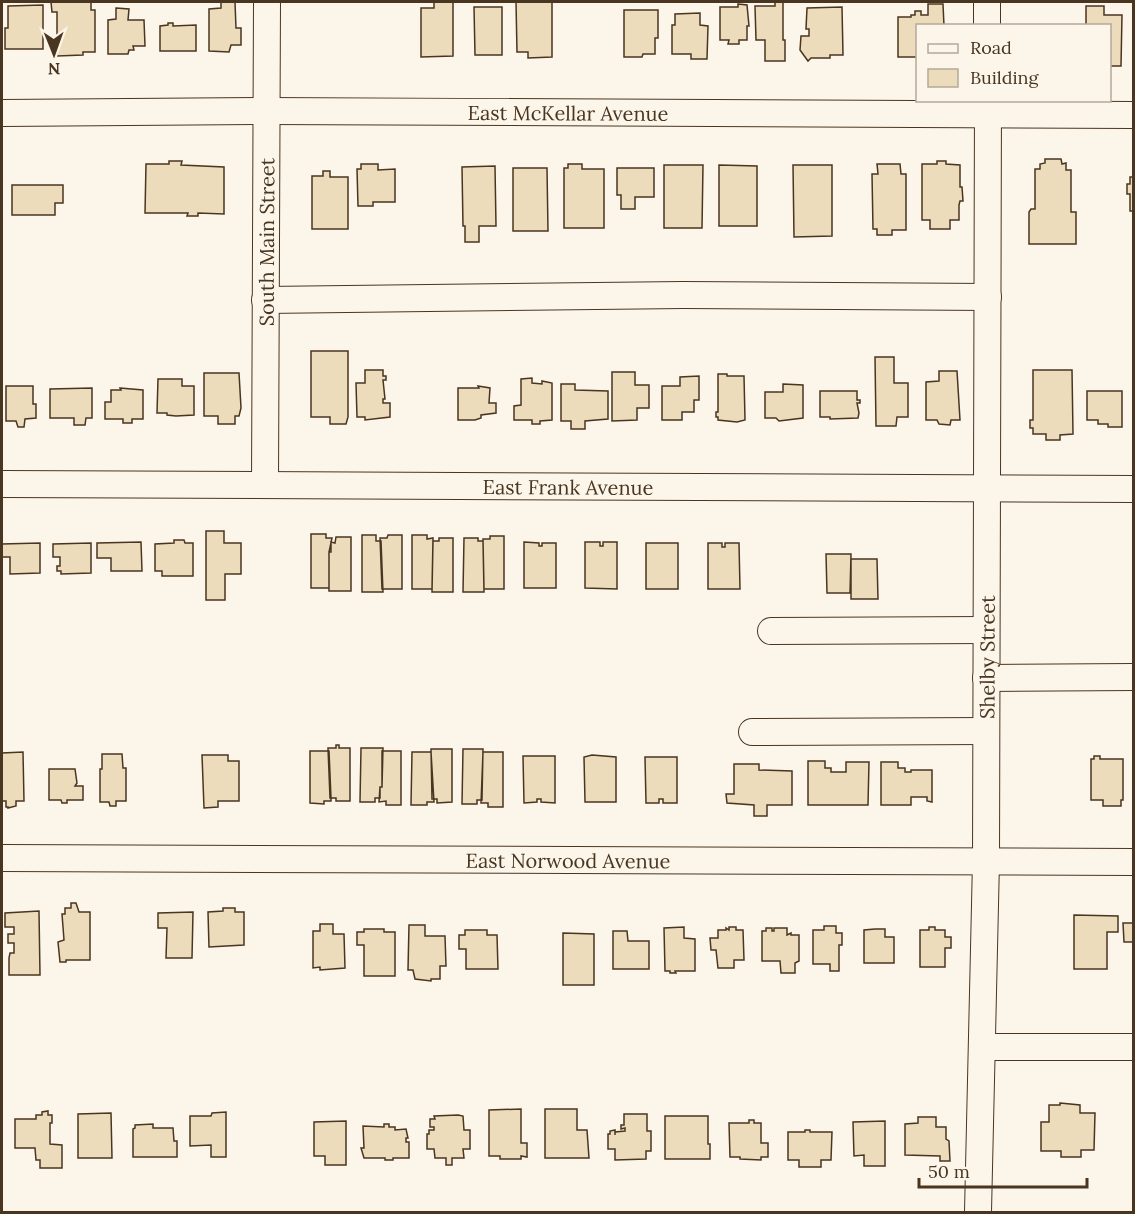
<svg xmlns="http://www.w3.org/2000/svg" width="1135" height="1214" viewBox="0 0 1135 1214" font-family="Lora,serif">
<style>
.building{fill:#ecdcbc;stroke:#4a3520;stroke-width:1.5}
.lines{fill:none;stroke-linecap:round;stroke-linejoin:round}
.minor-casing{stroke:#4a3520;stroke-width:28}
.minor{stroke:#fbf6e9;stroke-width:26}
.labels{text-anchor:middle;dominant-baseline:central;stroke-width:4.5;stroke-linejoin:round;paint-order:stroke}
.street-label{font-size:20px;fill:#4a3520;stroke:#fbf6e9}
</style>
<rect width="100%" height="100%" fill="#fbf6e9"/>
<path class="building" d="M51 2H91V10H95V52H83V55L57 56V12H52Z
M221 2H235L236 28H241V45H231L229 52 209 51V9L221 8Z
M434 2H453V56L421 57V8H434Z
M516 2H552V57L528 58V52H517Z
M775 2H783V40H785V61H765V40H756L755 6H775Z
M738 4 747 5 749 26H747V40H739V44H728L729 40H720V7H738Z
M928 4H943L944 26H918V57H898V17H911V15H915V11H921V15H928Z
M43 5V49H5V28H8V6Z
M1086 6H1104V15H1122L1121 66H1110V26H1086Z
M474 7H502V55H475Z
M842 7 843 55H830V58H811L808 61 800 50 801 36H809V29H806L807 8Z
M116 8 129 9 128 20H144L145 46H133L134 50H129L128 54H108V20L116 19Z
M624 10H658V38H655V54H643L642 57H624Z
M700 13V25L708 26 707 59H691V54H672V25H675V14Z
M168 23H173V26L196 25V51H160V26L168 25Z
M1045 159H1061L1062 164 1066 163V170H1071V212H1076V244H1029V212L1031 209H1035V169H1040V164L1045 163Z
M169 161H182L181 165 224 167V214L198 213V216H187L188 213H145L146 164H169Z
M937 161H946V164L960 165V187H962L963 201H960L959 205V220H950V229H930V220H922V164H937Z
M361 164H378V170L395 169V202H373V206H358L357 169H361Z
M568 164H582V169H604V228H564V168H568Z
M877 164H900L901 174H906V230H892V235H877V229H873L872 174H878Z
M664 165H703L702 228H664Z
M719 165 757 166V226H719Z
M793 165H832V236L794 237Z
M495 166 496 226H479V242H465V226H463L462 167Z
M513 168H547L548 231H513Z
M617 168H654V197H635V209H621V195H617Z
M323 171H330V177H348V229H312V176H323Z
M1130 177H1134V211H1130V194H1127V184H1130Z
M12 185H63V203H55V215H12Z
M311 351H348V417L346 424H330V417H311Z
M875 357H894V383H908V417H897L896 426H876Z
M365 370H383V376H386V380H383L385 399H383V403H390V417L365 420V417H357L356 383H365Z
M1033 370H1072L1073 434 1060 435V440H1046V434H1033V428H1030V420H1033Z
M939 371H957L960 420H951L950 425 939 424 937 420H926V382L939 381Z
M612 372H635V385H649V408H637V420L612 421Z
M204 373H239L241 408 239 416H235V424H218V416H204Z
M718 374H727V376H744L745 420 737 422 718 420V417H716V412H718Z
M699 376V400H694V412H682V420H662V386H680V377Z
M532 378V383L542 384V381L552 383V420L540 421V424H532V420H514V406L521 405V379Z
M158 379H182V386H194V415L176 416 167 415V413H157Z
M561 384H575V390L608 391V419L585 421V429H571V421H561Z
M783 384 803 385V418L779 421 776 418H765V392H783Z
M6 386H33V404H36V418L25 419 24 427H18L16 421H6Z
M478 386 490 388 489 403H496V413L481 415V418L475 420H458V388H479Z
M92 388V418H86L85 425H74V418H50V389Z
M120 388 143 390V419H132V423H123V419H105V402H111V390H121Z
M820 391H857V400H860V403H857L859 413 858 418 830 419V417H820Z
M1087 391H1122V427H1108V424H1098V420H1087Z
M206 531H224V543H241V574H225V600H206Z
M311 534H326V538H332L329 552V588H311Z
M362 535H376V541H381L383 592H362Z
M388 535H402V589H382L380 538H387Z
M412 535H427V539L433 538 432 589H412Z
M490 536H504V589H484L483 539H490Z
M336 537H351V591H329V552H331V542L335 543Z
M439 538H453V592H432L433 541H439Z
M464 538H478V541H483L484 592H463Z
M174 540H184L185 543H193V576H162V571H155V544L174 543Z
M141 542 142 571H111V558H97V543Z
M524 542 539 543V546H542V543H556V588H524Z
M585 542H600V546H603V542H617V589L585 588Z
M40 543V573L10 574V557H2V544Z
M91 543V573L61 574V571H57V566H60V557H53V544Z
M646 543H678V589H646Z
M708 543H722V547H725V543H739L740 589H708Z
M826 554H851L850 593H827Z
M851 559H877L878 599H851Z
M336 745H339V748H350V801H336V798H330L328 748H336Z
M361 748H383L382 787H380V798H375V802H360Z
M431 749H452V802L437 803V799H432Z
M463 749H483L482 800H477V804H462Z
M310 751H329L331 798V801H324V804L310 803Z
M382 751H401V805H386V801L379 802 380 787H382Z
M23 752 24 801H16V806L8 808V807H6V801H2V753Z
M412 752H431L434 802H427V805H411Z
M483 752H503V807H488V803H481Z
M102 754H122L123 768H126V801H116V806H110L109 802H100V769H102Z
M202 755H228V761H239V801H218V807L204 808Z
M592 755 616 757V802H585L584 757Z
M523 756H555V803L541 802V799H537V802L524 803Z
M1094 756H1100V759H1123V800H1121V806H1103V800H1091V759H1094Z
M645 757H677V803H663V799H659V803H646Z
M808 761H825V768H831V772H846V762H869L868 805H808Z
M881 762H898V768H905V772H911V770H932V802L927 801V797H911V805H881Z
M734 764H759V770L792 771V805H767V816H754V805L727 803 726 794H734Z
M49 769H75L77 783 75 786H83V800H67V803H62L61 800H49Z
M71 903H76L79 912H90V960H66V962H60L58 942 64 940 62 914H65V908H71Z
M223 908H235V912H244V945L209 947 208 912 223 911Z
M39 911 40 975H9V958L10 953H14V943H8V934H14V927H5V913Z
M193 912 192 958H166L167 928H158V913Z
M1074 915 1118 916V932H1107V969H1074Z
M1123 923H1134V942H1124Z
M320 924H333V934H344L345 968 320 970V967L313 968V931H320Z
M409 925H425V936H445L446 966H440V979H431V981L415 979 413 970H408Z
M824 926H836V933H842V945H839V971H830V964H813V930H824Z
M684 927V938L695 939V971H675L676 973H670V971H665L664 928Z
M729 927H736V930H743L744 960H734V968H718L716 950H711L710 938H718V930H726V928L729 930Z
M929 927H935V930H945V937H951V948H945V967H920V930H929Z
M766 928H772V931H774V928H787V935L791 933V935H799V961L795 963V973H781L780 961H762V931H766Z
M364 929H384V932H395V976H364V945H357V932H364Z
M875 929H885V937H894V963H864V930Z
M465 930H487V935H497L498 969H466V949H459V935H465Z
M613 931H627L628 941H649V969H613Z
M563 933 594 934V985H563Z
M1060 1103 1080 1105V1113H1095L1094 1150H1081V1157H1061V1151H1041V1122H1049V1105H1060Z
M521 1109V1143H527V1157L521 1156V1159H500V1156H489V1110Z
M545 1109H577V1130H587L589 1158H545Z
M48 1111V1115H52V1123H50V1144L62 1145V1168H40V1160H36L35 1148H15V1119H36V1115H42V1112Z
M226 1112V1157H211V1145L190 1146V1116H211L212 1113Z
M111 1113 112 1158H78V1114Z
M624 1114H647V1131H651V1151H646V1159L615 1160V1149H608V1134H610V1131L615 1130V1135V1132L625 1131V1128L621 1129V1125H624Z
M458 1115 463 1116 464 1130H470V1149H463L464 1158H452V1165H446V1158H435L434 1149H427V1134H429V1130H434V1127H430V1119H435L434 1116Z
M665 1116H708V1144H710V1159H665Z
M918 1117H936V1127H946V1139L949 1141 950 1161H940V1156L905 1155V1124L918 1123Z
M749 1120H754V1123H761V1143H768V1157H761V1160L740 1159V1157H730L729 1123H749Z
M346 1121V1165H325V1156H314V1122Z
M885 1121V1166H864V1155L854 1156 853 1122Z
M153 1124V1128H173L174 1141H177V1157H133V1129L135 1128V1125Z
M384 1124H389V1127H395V1130L406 1129 408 1138H406V1142H409V1158H393V1160H385V1158H364L361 1148H364L363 1126 384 1127Z
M805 1130H810V1132H832L831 1160H821V1167H799V1160H788V1132H805Z"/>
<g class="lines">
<g class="minor-casing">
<g id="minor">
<path d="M987 2V26"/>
<path id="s1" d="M2 113 266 111 1134 115"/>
<path d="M265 300 683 295 988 297"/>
<path id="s2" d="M2 484 1134 489"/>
<path id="s3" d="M265 484 267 2"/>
<path d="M771 631 986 630"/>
<path d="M986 678 1134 677"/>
<path d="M752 732 986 731"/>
<path id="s4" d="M2 858 1134 862"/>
<path d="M982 1047H1134"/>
<path id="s5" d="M978 1212 986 861 988 100"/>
</g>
</g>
<use href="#minor" class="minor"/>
</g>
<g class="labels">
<g class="street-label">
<text stroke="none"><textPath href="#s1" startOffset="566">East McKellar Avenue</textPath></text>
<text stroke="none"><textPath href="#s3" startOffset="242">South Main Street</textPath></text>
<text stroke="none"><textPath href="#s2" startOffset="566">East Frank Avenue</textPath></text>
<text stroke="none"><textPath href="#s5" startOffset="555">Shelby Street</textPath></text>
<text stroke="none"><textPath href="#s4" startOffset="566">East Norwood Avenue</textPath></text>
</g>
</g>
<rect width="1135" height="1214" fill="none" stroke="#4a3520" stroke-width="6"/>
<rect x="916" y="24" width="195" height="78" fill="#fbf6e9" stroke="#b4a999" stroke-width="1.5"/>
<rect x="928" y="44" width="30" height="9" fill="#fbf6e9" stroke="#b4a999" stroke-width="1.5"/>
<text x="970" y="54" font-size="18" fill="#4a3520">Road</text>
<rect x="928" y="69" width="30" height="18" fill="#ecdcbc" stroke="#b4a999" stroke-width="1.5"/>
<text x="970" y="84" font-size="18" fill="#4a3520">Building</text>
<g transform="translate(54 54) rotate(179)" stroke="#fbf6e9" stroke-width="4.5" paint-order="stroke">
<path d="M0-4.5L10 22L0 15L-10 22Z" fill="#4a3520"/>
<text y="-9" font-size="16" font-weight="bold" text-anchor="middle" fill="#4a3520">N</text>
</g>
<path d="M919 1178v9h168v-9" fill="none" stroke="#4a3520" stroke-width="3"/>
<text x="928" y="1178" font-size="18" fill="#4a3520" stroke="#fbf6e9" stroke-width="4.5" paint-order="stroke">50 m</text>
</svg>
